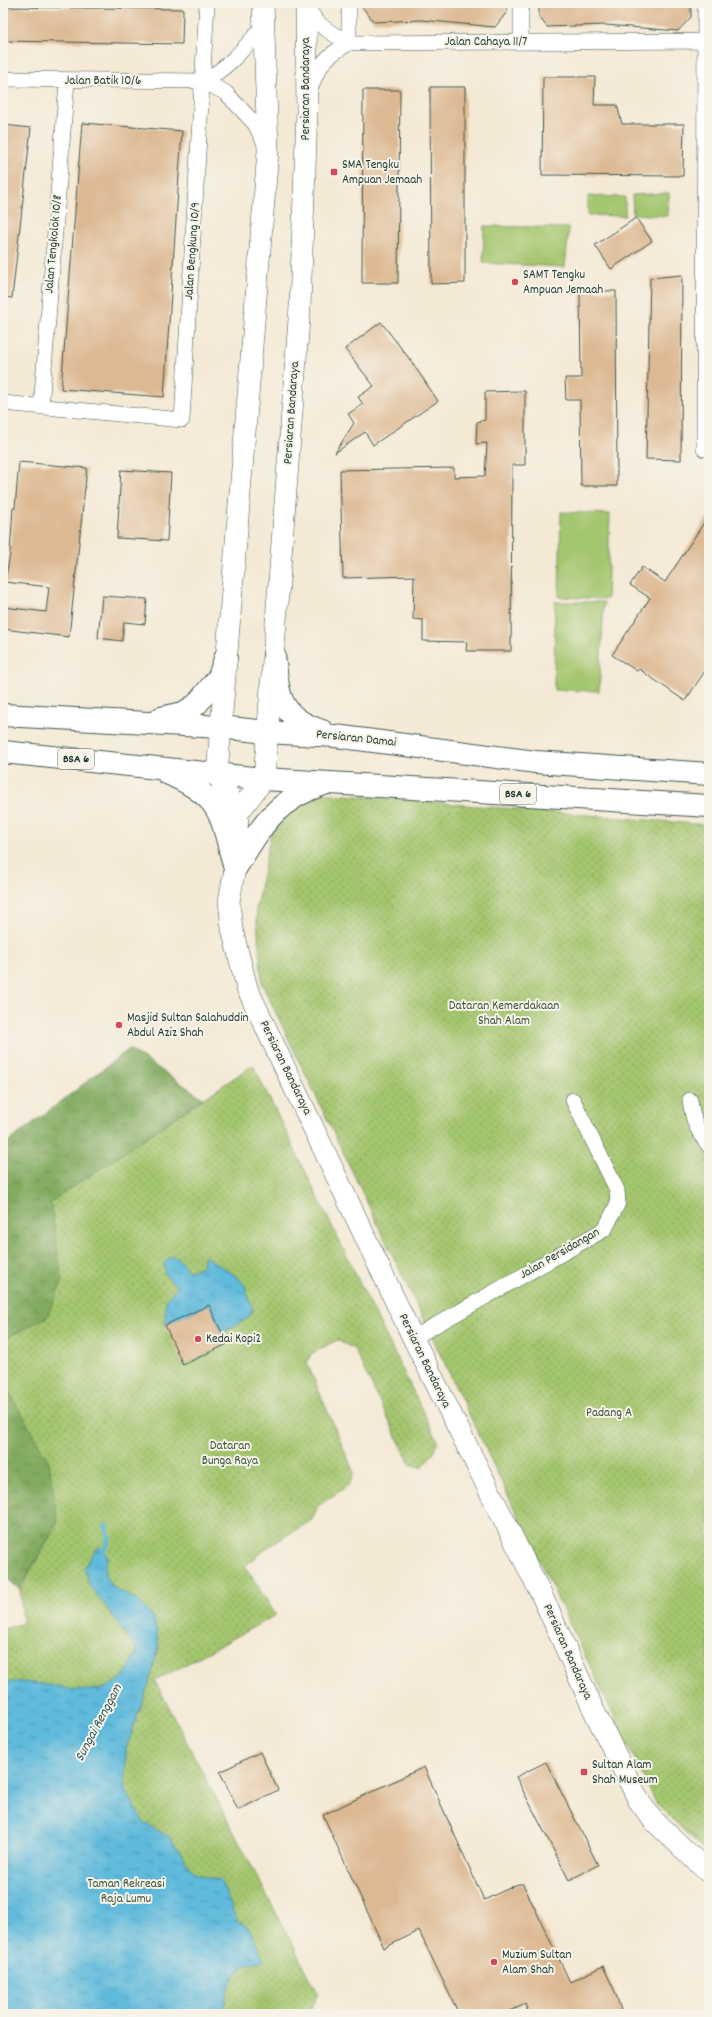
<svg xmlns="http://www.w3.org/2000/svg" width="712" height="2017" viewBox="0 0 712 2017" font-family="Dekko,sans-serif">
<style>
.forest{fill:url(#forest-crowns);stroke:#51744a}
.park{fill:url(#park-dots);stroke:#628251;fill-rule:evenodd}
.pitch{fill:#a4c66e;stroke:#628251}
.water{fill:url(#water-ripples);stroke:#3e7c88}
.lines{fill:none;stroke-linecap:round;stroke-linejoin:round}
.stream{stroke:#5ebadc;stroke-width:5}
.building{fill:#ddb993}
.minor-casing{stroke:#3f574c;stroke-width:16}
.secondary-casing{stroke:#3f574c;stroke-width:22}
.primary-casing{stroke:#3f574c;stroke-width:24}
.minor{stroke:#fff;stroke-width:15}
.secondary{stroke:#fff;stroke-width:21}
.primary{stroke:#fff;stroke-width:22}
.poi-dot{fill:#d1495b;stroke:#f7f3e8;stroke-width:1.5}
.labels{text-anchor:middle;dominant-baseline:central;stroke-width:4;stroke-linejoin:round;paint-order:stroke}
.shield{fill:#f7f3e8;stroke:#60746a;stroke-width:1}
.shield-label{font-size:12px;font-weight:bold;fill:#1f3d34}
.street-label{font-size:13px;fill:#1f3d34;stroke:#f7f3e8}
.poi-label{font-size:13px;fill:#1f3d34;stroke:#f7f3e8;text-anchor:start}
.park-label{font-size:13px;fill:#3a5840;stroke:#f7f3e8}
.water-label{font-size:14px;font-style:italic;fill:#2f5c5e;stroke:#f7f3e8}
</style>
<defs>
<pattern id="forest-crowns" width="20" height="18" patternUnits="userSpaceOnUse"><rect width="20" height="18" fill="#83ab61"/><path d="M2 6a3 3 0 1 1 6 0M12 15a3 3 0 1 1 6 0" fill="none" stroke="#6b8c51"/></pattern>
<pattern id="park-dots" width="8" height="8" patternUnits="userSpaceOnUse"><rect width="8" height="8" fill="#a4c66e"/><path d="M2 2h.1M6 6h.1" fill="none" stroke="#85a25b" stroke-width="1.8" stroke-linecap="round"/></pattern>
<pattern id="water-ripples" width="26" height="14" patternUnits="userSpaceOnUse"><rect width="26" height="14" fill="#5ebadc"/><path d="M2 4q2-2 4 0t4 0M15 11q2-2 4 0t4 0" fill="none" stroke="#4d98b3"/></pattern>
</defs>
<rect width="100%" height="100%" fill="#f7f3e8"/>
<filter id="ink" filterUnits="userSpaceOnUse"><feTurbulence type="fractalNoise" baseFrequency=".025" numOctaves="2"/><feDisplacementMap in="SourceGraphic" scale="8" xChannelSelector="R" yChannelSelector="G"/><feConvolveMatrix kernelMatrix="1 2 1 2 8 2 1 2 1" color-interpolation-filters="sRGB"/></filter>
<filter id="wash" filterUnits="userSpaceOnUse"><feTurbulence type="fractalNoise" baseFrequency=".012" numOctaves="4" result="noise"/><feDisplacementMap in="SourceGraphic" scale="16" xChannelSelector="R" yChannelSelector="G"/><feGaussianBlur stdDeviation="0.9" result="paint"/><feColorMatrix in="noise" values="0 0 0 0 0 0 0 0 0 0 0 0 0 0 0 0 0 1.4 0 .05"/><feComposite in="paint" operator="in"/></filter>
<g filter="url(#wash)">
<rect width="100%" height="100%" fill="#f4e9d5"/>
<path class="forest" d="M129 1049 203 1098 51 1202 62 1282 47 1317 3 1340V1146Z
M3 1381 49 1462 58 1522 19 1589 3 1575Z"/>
<path class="park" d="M308 792 709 825V1855L656 1803 262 984 256 908 271 833Z
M253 1065 438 1442 433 1453 422 1468 410 1464 354 1349 337 1340 311 1354 307 1363 354 1473 349 1485 318 1506 312 1520 265 1549 245 1566 276 1615 155 1681 318 1993 309 2014H3V1629L23 1623 20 1590 58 1522 49 1462 3 1381V1340L47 1317 62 1282 51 1202ZM202 1266C237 1277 239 1271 252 1307L248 1318 222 1333 227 1345 184 1365 166 1299 178 1287 188 1272Z"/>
<path class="pitch" d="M669 193 668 216 633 214 632 195Z
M588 196 625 197V216L588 215Z
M484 226 569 228 565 267 483 263Z
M561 512 610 514 607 599 559 597Z
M555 602H604L599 691 554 690Z"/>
<path class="water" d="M205 1256 236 1276 244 1284 252 1307V1313L248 1318 222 1333 209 1305 165 1325 166 1299 178 1287 165 1275 164 1263 170 1257C181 1258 183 1263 188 1272L202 1266Z
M98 1546 108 1557 105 1565V1576L113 1587 140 1602 154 1619 159 1647 149 1683 126 1749 125 1789 144 1823 170 1837 194 1873 221 1881 237 1921 249 1928 264 1960C258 1962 250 1963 245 1966 229 1975 225 1997 223 2014H3V1683C53 1674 114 1721 137 1650L104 1604 90 1587 84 1568Z"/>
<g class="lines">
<path class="stream" d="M101 1557 109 1540 106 1526"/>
</g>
<g id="blocks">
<path class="building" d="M359 3H507V12L495 27 421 20 374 22Z
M539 3H691V17L678 31 606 25 547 27 539 17Z
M3 7 183 9 182 44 3 41Z
M543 77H595L594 105H617L622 124H684L683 176 542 175Z
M430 87H465V283L431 284Z
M363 90H400L398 283H362Z
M82 123 182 131 164 397 61 389Z
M3 125 31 128 12 298 3 297Z
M636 218 652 241 611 269 595 245Z
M682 275 681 460 646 459 650 278Z
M580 291H616L617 486H581L580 400H566L565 378H581Z
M381 322 411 361 438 401 373 445 365 432 335 453 354 423 348 414 363 404 358 397 374 386 345 349Z
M525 391V465H512L511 651H466L467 642 423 641V620L413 619 414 576 343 578 340 470 454 468V477L485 476 487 443 476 444 477 422 485 420V392Z
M19 462 87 468 69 637 3 629V607L46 612 49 587 5 582 10 554 13 508H15Z
M121 470 171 473 167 541 117 538Z
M709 515V665L685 701 639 669 637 671 612 655 650 598 630 585 642 567 665 582Z
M102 596 147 599 145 624 124 622 122 641 98 638Z
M209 1305 227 1344 183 1365 165 1325Z
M260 1752 278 1790 238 1810 220 1772Z
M546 1762 598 1865 569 1880 516 1777Z
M424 1767 484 1900 518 1884H523L570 1982 603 1966 616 1994 622 2014H529L525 2004 504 2014H459L419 1931 384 1948 323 1815Z"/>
</g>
</g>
<g filter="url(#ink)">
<use href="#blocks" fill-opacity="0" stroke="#3f574c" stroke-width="1"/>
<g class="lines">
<g class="minor-casing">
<path id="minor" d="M308 3C310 23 333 34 349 43
M521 42V3
M349 43V3
M3 79 203 81C229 68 246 46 264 25
M203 81 226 93 255 124 266 146
M310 89C320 63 325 57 349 43L709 41
M3 403 182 420 207 3
M41 407 67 81
M704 449 705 3
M690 1100C693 1121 696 1129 709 1146
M413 1338 605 1229 618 1203 617 1190 573 1100"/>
</g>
<g class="secondary-casing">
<path id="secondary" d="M263 3 268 151 217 774 238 813 235 869 229 901 232 929 247 988 413 1338 543 1598 595 1713 639 1801 653 1820 709 1873
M238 813 264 779 300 306 307 112 306 3"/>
</g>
<g class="primary-casing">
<path id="primary" d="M274 655C279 696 278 717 322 731
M3 715 220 727 267 732 335 736 536 762 709 774
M161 718 183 713 196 705 219 677 226 656
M3 752 264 779 709 806
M167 773C224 798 220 814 235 869
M235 869C260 829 275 799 324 784"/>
</g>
<use href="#minor" class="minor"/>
<use href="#secondary" class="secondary"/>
<use href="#primary" class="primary"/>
</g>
</g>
<g class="poi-dot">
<rect x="330" y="168" width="8" height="8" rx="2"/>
<circle cx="515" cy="282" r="4"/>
<circle cx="119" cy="1025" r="4"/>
<circle cx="198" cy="1339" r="4"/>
<rect x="580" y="1768" width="8" height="8" rx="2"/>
<circle cx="494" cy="1962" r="4"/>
</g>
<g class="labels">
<g class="shield">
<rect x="58" y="749" width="36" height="20" rx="3"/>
<rect x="500" y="784" width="36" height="20" rx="3"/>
</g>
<g class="shield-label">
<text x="76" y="759">BSA 6</text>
<text x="518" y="794">BSA 6</text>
</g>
<g class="street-label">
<text x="486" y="42">Jalan Cahaya 11/7</text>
<text x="103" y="81">Jalan Batik 10/6</text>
<text transform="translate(306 89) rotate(-90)">Persiaran Bandaraya</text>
<text transform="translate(54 244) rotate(-85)">Jalan Tengkolok 10/8</text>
<text transform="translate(193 251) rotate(-86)">Jalan Bengkung 10/9</text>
<text transform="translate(292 413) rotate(-86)">Persiaran Bandaraya</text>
<text transform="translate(356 739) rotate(6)">Persiaran Damai</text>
<text transform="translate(285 1068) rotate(64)">Persiaran Bandaraya</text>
<text transform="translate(560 1254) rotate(-30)">Jalan Persidangan</text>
<text transform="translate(424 1361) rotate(64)">Persiaran Bandaraya</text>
<text transform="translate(567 1652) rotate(66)">Persiaran Bandaraya</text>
</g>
<g class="poi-label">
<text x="342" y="165">SMA Tengku<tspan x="342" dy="15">Ampuan Jemaah</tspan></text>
<text x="523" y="275">SAMT Tengku<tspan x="523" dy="15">Ampuan Jemaah</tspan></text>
<text x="127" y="1018">Masjid Sultan Salahuddin<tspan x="127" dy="15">Abdul Aziz Shah</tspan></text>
<text x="206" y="1339">Kedai Kopi2</text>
<text x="592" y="1765">Sultan Alam<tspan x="592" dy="15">Shah Museum</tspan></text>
<text x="502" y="1955">Muzium Sultan<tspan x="502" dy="15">Alam Shah</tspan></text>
</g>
<g class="park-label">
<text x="504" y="1006">Dataran Kemerdakaan<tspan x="504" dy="15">Shah Alam</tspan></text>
<text x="609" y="1413">Padang A</text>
<text x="230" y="1446">Dataran<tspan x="230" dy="15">Bunga Raya</tspan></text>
<text x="126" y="1884">Taman Rekreasi<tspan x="126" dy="15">Raja Lumu</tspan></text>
</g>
<g class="water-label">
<text transform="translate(99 1723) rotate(-62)">Sungai Renggam</text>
</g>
</g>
<rect width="712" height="2017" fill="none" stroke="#f7f3e8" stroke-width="16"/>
</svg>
